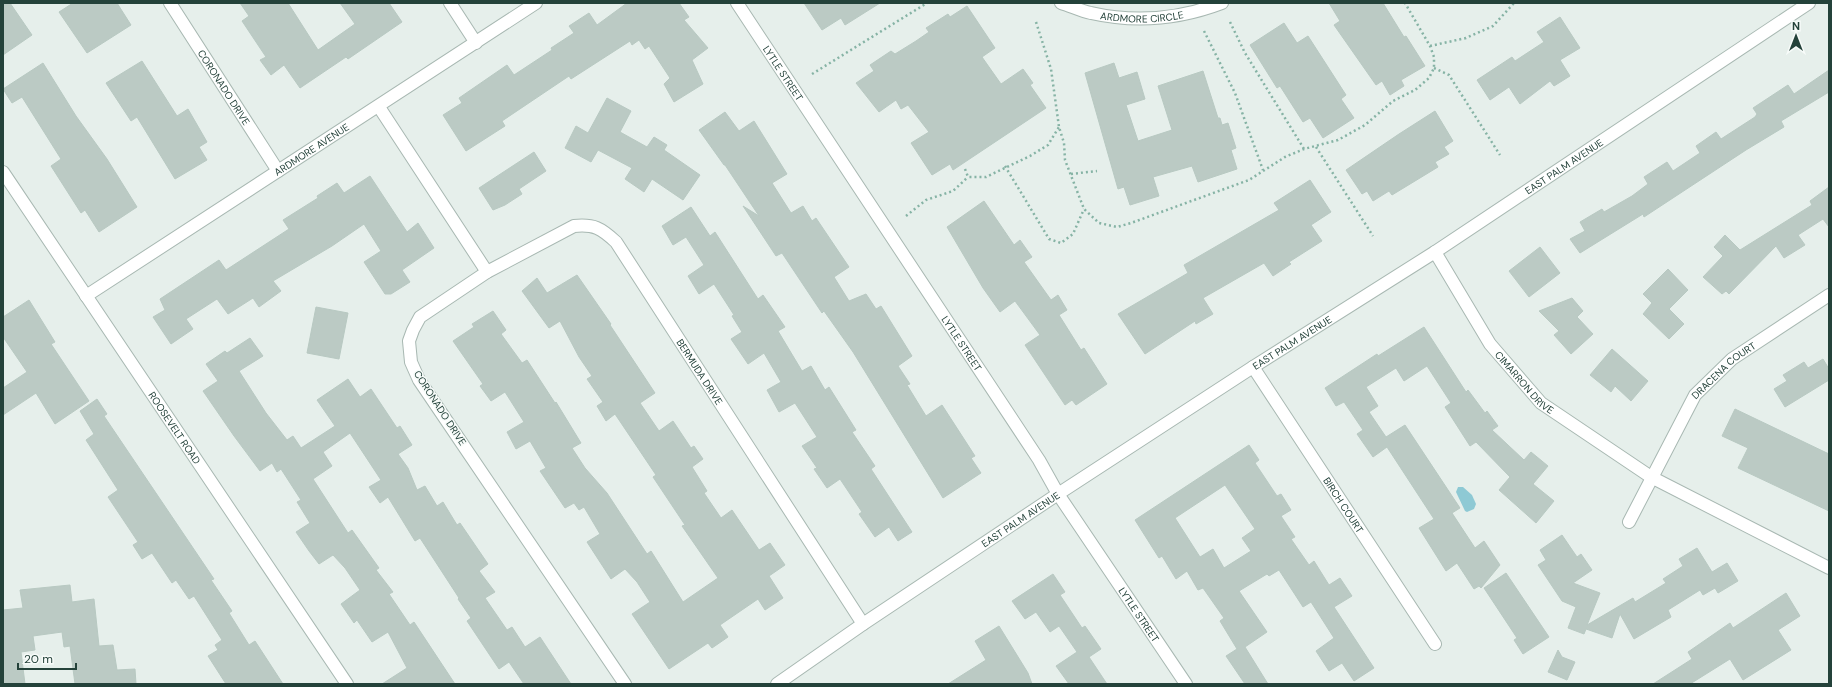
<svg xmlns="http://www.w3.org/2000/svg" width="1832" height="687" viewBox="0 0 1832 687" font-family="'DM Sans',sans-serif">
<style>
.water{fill:#8ec9d4}
.building{fill:#bbcac4;stroke:#b8c9c2;fill-rule:evenodd}
.lines{fill:none;stroke-linecap:round;stroke-linejoin:round}
.minor-casing{stroke:#a8b8b2;stroke-width:14}
.tertiary-casing{stroke:#a8b8b2;stroke-width:14}
.path{stroke:#86b3a5;stroke-width:2.5;stroke-dasharray:2 3;stroke-linecap:butt}
.minor{stroke:#fff;stroke-width:12}
.tertiary{stroke:#fff;stroke-width:12}
.labels{text-anchor:middle;dominant-baseline:central;stroke-width:3;stroke-linejoin:round;paint-order:stroke}
.street-label{font-size:10px;fill:#24423a;stroke:#f7fbf9}
</style>
<rect width="100%" height="100%" fill="#e6efeb"/>
<path class="water" d="M1458 487H1463L1472 495 1476 504 1474 509 1467 512 1465 511 1456 492Z"/>
<path class="building" d="M3 3H10L32 35 3 55Z
M73 3H117L131 25 87 53 59 12Z
M240 3H288L318 50 355 24 340 3H389L402 22 348 59 346 57 300 88 284 65 271 75 260 60 266 57 242 21 249 16Z
M627 3H679L689 17 684 20 708 48 692 60 703 84 674 102 664 84 670 78 649 46 645 49 639 40 632 45 630 41 571 79 569 76 502 121 505 126 466 151 443 115 462 103 459 98 507 65 514 75 552 50 551 48 574 33 569 26 589 13 597 25Z
M804 3H880L845 25 841 18 822 30Z
M1329 3H1383L1404 37 1406 36 1425 66 1401 80 1404 86 1390 95 1382 81 1376 85 1334 25 1340 21Z
M967 6 995 48 982 57 1001 84 1023 69 1033 83 1030 85 1046 108 953 170 950 164 932 175 911 143 929 132 908 105 901 109 896 100 879 112 856 83 874 71 870 65 891 51 895 54 916 41 929 32 926 28 948 14 950 17Z
M1560 17 1580 48 1560 60 1570 76 1554 86 1550 81 1520 104 1509 87 1490 100 1477 80 1512 57 1515 61 1544 42 1537 32Z
M1284 23 1297 43 1308 36 1346 95 1341 99 1354 118 1323 138 1310 118 1303 122 1280 86 1277 88 1250 45Z
M142 61 177 116 188 109 207 142 199 147 207 160 175 179 137 117 131 121 106 83Z
M43 63 76 116 107 159 137 207 99 232 85 210 81 213 51 166 61 159 22 97 12 103 3 89Z
M1114 63 1119 78 1137 72 1145 99 1126 105 1138 141 1172 130 1158 86 1203 71 1218 118H1220L1222 125 1228 123 1236 148 1231 150 1237 169 1198 182 1192 166 1153 177 1159 196 1130 205 1124 187 1118 189 1085 73Z
M1829 70V92L1781 121 1784 127 1746 150 1644 217 1643 214 1580 253 1570 239 1585 231 1580 222 1602 209 1604 212 1632 196 1648 184 1644 177 1667 162 1673 171 1700 153 1696 146 1716 132 1721 139 1755 117 1757 114 1753 108 1788 85 1794 94Z
M607 98 631 111 620 132 647 147 654 137 667 145 664 150 700 175 683 200 652 179 644 192 625 179 632 168 598 150 591 162 565 148 576 126 588 133Z
M1435 111 1453 141 1444 147 1449 154 1435 162 1438 167 1392 195 1389 191 1373 201 1367 191 1362 194 1346 170 1399 134Z
M725 112 739 131 754 121 787 174 772 183 791 213 803 206 812 221 816 218 849 267 834 277 849 301 866 294 876 309 881 306 912 356 898 366 910 384 907 385 926 416 942 405 975 456 971 458 981 473 943 498 853 352 824 311 822 313 782 253 776 256 743 206 759 216 725 165H724L699 130Z
M534 152 546 171 519 189 522 194 505 205 493 210 479 188Z
M370 176 407 232 418 223 434 248 402 270 410 282 391 294H385L364 262 381 251 364 224 332 246 273 281 281 291 259 307 253 298 228 314 217 299 186 319 193 329 171 344 153 317 165 310 160 299 219 260 226 270 289 229 283 220 318 198 317 196 337 183 344 193Z
M1310 180 1331 212 1311 225 1322 241 1289 262 1291 264 1273 276 1264 263 1203 298 1213 314 1196 324 1195 321 1145 354 1118 314 1188 273 1184 265 1279 210 1274 203Z
M1829 187V227L1823 219 1798 235 1805 245 1784 258 1776 246 1729 294 1726 291 1722 294 1703 277 1723 256 1714 247 1725 235 1740 250 1812 205 1810 201Z
M984 201 1014 245 1020 240 1032 257 1024 262 1051 300 1058 295 1067 310 1059 315 1081 350 1084 348 1107 384 1076 405 1072 400 1065 405 1025 345 1040 335 1015 301 1000 312 983 288 947 227Z
M691 207 710 236 715 232 758 299 763 295 785 327 778 331 802 371 811 366 825 390 829 387 856 430 852 432 875 466 871 469 912 532 898 541 889 527 875 537 859 514 862 512 840 479 827 488 814 469 817 468 802 446 817 437 795 403 779 412 767 390 781 382 764 353 748 364 731 339 742 332 732 316 734 315 714 284 699 294 688 276 704 265 686 237 673 245 662 226Z
M1540 247 1560 273 1529 297 1509 271Z
M1668 269 1688 290 1669 309 1684 324 1669 339 1643 314 1652 303 1643 294Z
M577 275 611 324 610 325 655 393 640 403 659 431 673 421 691 448 694 446 703 459 692 467 707 491 704 493 721 518 732 510 759 550 770 543 785 565 769 576 783 598 765 610 758 599 720 625 728 637 712 648 708 643 669 669 632 614 650 602 637 582 625 569 611 579 587 542 600 534 584 507 579 510 574 503 565 508 540 471 546 468 530 441 516 449 507 432 524 422 505 392 491 401 480 386 483 384 453 341 474 327 472 324 493 311 506 330 501 334 522 363 527 360 555 403 556 402 581 443 572 448 585 468 607 493 647 554 651 551 683 602 718 578 682 526 685 525 653 477 656 475 615 414 606 421 597 406 603 402 587 379 592 376 579 357 560 321 549 328 522 291 537 278 547 293Z
M1572 298 1583 311 1577 317 1593 334 1571 354 1554 335 1559 331 1539 311Z
M29 300 55 342 51 344 89 401 55 424 36 393 3 415V388L27 372 3 337V317Z
M316 307 348 313 339 359 307 353Z
M1424 327 1466 392 1468 390 1485 413 1487 411 1498 426 1492 430 1524 460 1531 452 1548 466 1533 484 1554 501 1536 523 1499 490 1510 477 1476 442 1470 446 1445 407 1451 403 1427 366 1404 381 1396 368 1366 387 1378 406 1369 412 1386 437 1405 425 1460 508 1452 513 1475 548 1484 541 1500 565 1481 588 1479 586 1474 589 1457 563 1446 571 1419 528 1434 519 1387 447 1373 457 1357 434 1363 430 1344 402 1336 406 1325 388 1377 354 1378 356Z
M250 338 263 356 239 371 266 413 287 440 293 436 301 448 335 426 317 400 348 379 360 397 371 389 397 428 400 426 412 445 398 454 408 468 417 490 425 486 437 506 443 502 457 525 460 523 488 564 479 571 495 592 485 598 507 630 512 627 525 647 540 637 571 684H524L509 662 499 669 467 621 471 618 458 599 459 598 420 538 415 541 388 497 380 503 369 487 381 480 350 433 323 452 332 466 313 479 348 533 352 530 379 568 376 570 393 592 389 594 410 625 414 622 455 684H382L407 668 388 632 372 642 357 620 354 623 341 604 360 590 345 568 333 555 319 564 309 551 296 532 310 523 297 502 301 500 281 469 277 472 272 463 260 471 234 436 203 391 218 381 206 364 225 351 227 353Z
M1612 349 1648 381 1631 401 1615 386 1611 392 1590 375Z
M1823 359 1829 369V380L1785 407 1774 389 1787 381 1783 375 1804 362 1808 368Z
M97 399 107 414 104 416 214 579 211 580 232 611 229 613 249 645 255 641 283 684H226L208 656 218 650 215 645 222 640 194 596 189 599 176 580 172 583 152 553 142 559 133 545 138 542 108 497 118 490 86 440 94 434 80 411Z
M1735 409 1829 454V511L1738 468 1748 448 1722 436Z
M1249 445 1259 460 1255 463 1277 496 1281 494 1291 510 1281 516 1295 537 1291 539 1309 565 1314 561 1329 585 1340 578 1352 596 1334 607 1374 668 1354 681 1342 663 1329 671 1316 651 1334 638 1311 602 1303 607 1279 570 1269 576 1267 574 1239 591 1267 632 1245 647 1268 684H1245L1226 656 1237 649 1220 621 1224 618 1203 588 1198 590 1187 571 1176 579 1162 556 1159 558 1135 520ZM1225 485 1255 529 1242 538 1251 551 1224 568 1213 549 1200 557 1175 518Z
M1562 535 1577 557 1581 554 1592 570 1573 583 1600 593 1587 625 1633 598 1635 602 1666 583 1663 579 1683 566 1679 559 1697 548 1712 572 1727 563 1738 581 1718 593 1715 588 1703 595 1700 590 1668 610 1671 617 1634 639 1620 614 1612 638 1586 629 1584 634 1568 628 1576 607 1562 601 1538 565 1546 560 1540 550Z
M1506 573 1549 637 1523 654 1514 640 1517 638 1484 588Z
M1053 574 1065 592 1060 595 1082 628 1085 626 1101 649 1089 657 1107 684H1069L1056 666 1077 652 1059 626 1050 632 1036 612 1025 619 1012 601Z
M70 585 72 602 94 599 99 646 113 645 117 670 135 669 136 684H75L70 646 64 647 62 632 33 636 35 650 21 652 25 684H3V610L23 608 20 590Z
M1786 593 1800 616 1778 630 1791 650 1743 680 1730 659 1690 684H1653L1692 659 1688 652 1730 623 1733 628Z
M999 626 1028 673 1032 684H948L986 660 975 641Z
M1558 650 1562 657 1575 662 1567 680 1548 672Z"/>
<g class="lines">
<g class="minor-casing">
<g id="minor">
<path id="s1" d="M170 3 278 171"/>
<path d="M450 3 476 43"/>
<path id="s2" d="M737 3 1039 460 1058 494 1186 684"/>
<path id="s3" d="M1061 3C1071 6 1081 11 1091 13 1135 23 1180 19 1222 3"/>
<path d="M379 107 487 272"/>
<path id="s4" d="M3 172 347 684"/>
<path id="s5" d="M1435 252 1490 344 1541 403 1651 477 1829 568"/>
<path id="s6" d="M86 296 536 3"/>
<path id="s7" d="M1253 367 1435 644"/>
<path id="s8" d="M1629 522 1695 395 1732 359 1829 295"/>
<path id="s9" d="M625 684 419 380 411 362 409 341 413 330 420 317 487 272 574 226C594 224 601 228 616 242L863 624"/>
</g>
</g>
<g class="tertiary-casing">
<g id="tertiary">
<path id="s10" d="M777 684 863 624 1058 494 1253 367 1435 252 1809 3"/>
</g>
</g>
<path class="path" d="M1036 22 1051 69 1059 127 1064 143 1065 160 1084 209 1099 223 1117 227 1131 223 1249 180 1285 157 1304 149 1338 140 1365 125 1393 101 1415 90 1429 78 1434 68V57L1430 46 1405 3
M1230 22 1245 53 1304 149
M1204 31 1235 93 1263 170
M1430 46 1466 38 1493 26 1514 3
M1434 68 1449 75 1500 155
M812 74 927 3
M1316 147 1373 236
M1005 166 1049 239 1061 243 1073 234 1084 209
M965 169 968 177H986L1030 156 1048 145 1059 127
M1071 174 1097 171
M906 216 926 200 953 191 968 177"/>
<use href="#minor" class="minor"/>
<use href="#tertiary" class="tertiary"/>
</g>
<g class="labels">
<g class="street-label">
<text stroke="none"><textPath href="#s3" startOffset="83">ARDMORE CIRCLE</textPath></text>
<text stroke="none"><textPath href="#s2" startOffset="84">LYTLE STREET</textPath></text>
<text stroke="none"><textPath href="#s1" startOffset="100">CORONADO DRIVE</textPath></text>
<text stroke="none"><textPath href="#s6" startOffset="269">ARDMORE AVENUE</textPath></text>
<text stroke="none"><textPath href="#s10" startOffset="942">EAST PALM AVENUE</textPath></text>
<text stroke="none"><textPath href="#s10" startOffset="618">EAST PALM AVENUE</textPath></text>
<text stroke="none"><textPath href="#s2" startOffset="408">LYTLE STREET</textPath></text>
<text stroke="none"><textPath href="#s9" startOffset="815">BERMUDA DRIVE</textPath></text>
<text stroke="none"><textPath href="#s8" startOffset="181">DRACENA COURT</textPath></text>
<text stroke="none"><textPath href="#s5" startOffset="159">CIMARRON DRIVE</textPath></text>
<text transform="translate(440 408) rotate(57)">CORONADO DRIVE</text>
<text stroke="none"><textPath href="#s4" startOffset="308">ROOSEVELT ROAD</textPath></text>
<text stroke="none"><textPath href="#s7" startOffset="165">BIRCH COURT</textPath></text>
<text stroke="none"><textPath href="#s10" startOffset="294">EAST PALM AVENUE</textPath></text>
<text stroke="none"><textPath href="#s2" startOffset="732">LYTLE STREET</textPath></text>
</g>
</g>
<rect width="1832" height="687" fill="none" stroke="#24423a" stroke-width="8"/>
<g transform="translate(1796 36)" stroke="#f7fbf9" stroke-width="3" paint-order="stroke">
<path d="M0-3L7 15L0 10L-7 15Z" fill="#24423a"/>
<text y="-6" font-size="11" font-weight="bold" text-anchor="middle" fill="#24423a">N</text>
</g>
<path d="M18 663v6h58v-6" fill="none" stroke="#24423a" stroke-width="2"/>
<text x="24" y="663" font-size="12" fill="#24423a" stroke="#f7fbf9" stroke-width="3" paint-order="stroke">20 m</text>
</svg>
